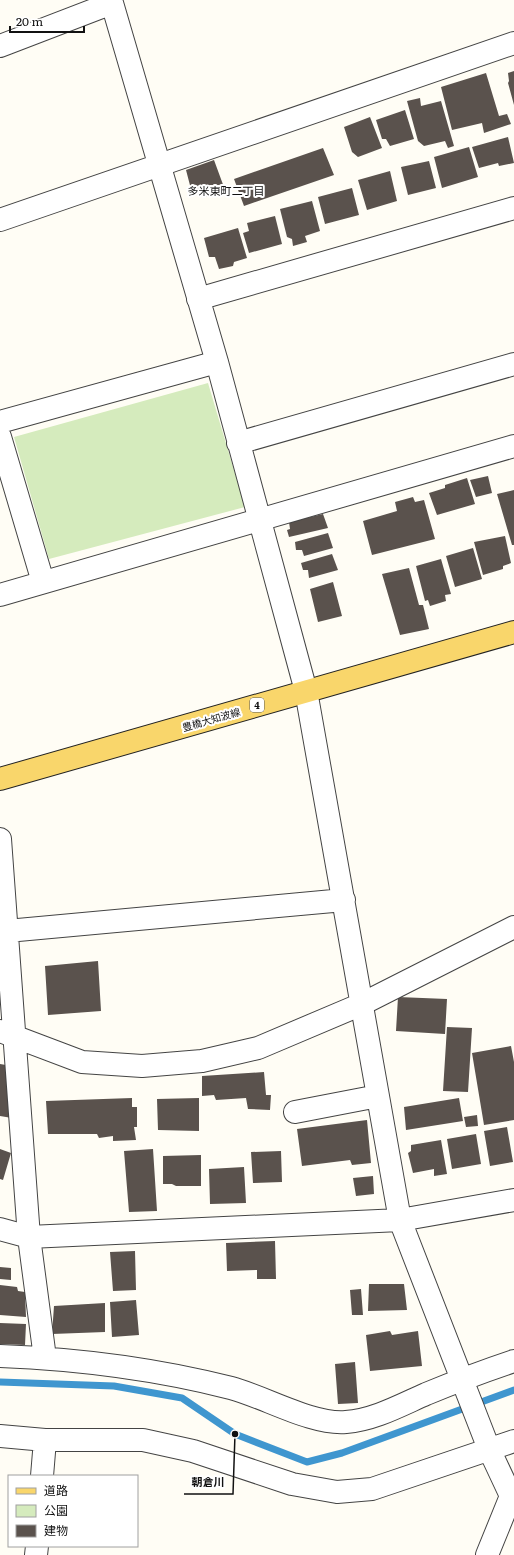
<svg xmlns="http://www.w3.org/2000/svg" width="514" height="1555" viewBox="0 0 514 1555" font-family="Literata,'Noto Sans JP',serif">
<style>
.green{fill:#d5ebbd}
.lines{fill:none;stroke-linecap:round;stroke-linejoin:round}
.stream{stroke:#3f96cf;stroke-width:7}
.building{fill:#5a524d}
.minor-casing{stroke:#444;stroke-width:24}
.primary-casing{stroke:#222;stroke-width:24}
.minor{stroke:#fff;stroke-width:22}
.primary{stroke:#f9d66b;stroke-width:22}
.labels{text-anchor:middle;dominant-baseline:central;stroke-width:4;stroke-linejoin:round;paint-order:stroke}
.shield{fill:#fff;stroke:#585858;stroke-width:1}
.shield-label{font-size:9px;font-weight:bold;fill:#111}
.street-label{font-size:10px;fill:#111;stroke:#fff}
.neighbourhood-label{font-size:11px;fill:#111;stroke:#fff}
.leader{fill:none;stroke:#111;stroke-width:1.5}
.callout-dot{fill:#111;stroke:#fff;stroke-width:1.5}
.callout-label{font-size:11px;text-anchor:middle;font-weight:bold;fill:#111;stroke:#fff;stroke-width:4;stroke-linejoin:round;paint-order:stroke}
</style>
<rect width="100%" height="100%" fill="#fffdf5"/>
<path class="green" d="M208 383 245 507 49 559 14 437Z"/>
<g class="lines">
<path class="stream" d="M0 1382 114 1386 182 1398 235 1434 307 1462 342 1453 514 1390"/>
</g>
<path class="building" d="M514 71V105L508 83 509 81 508 73Z
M486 73 499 116 507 114 511 124 484 133 482 123 452 130 441 87Z
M420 98 421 106 441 101 454 146 448 148 445 141 424 146 418 141 407 101Z
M405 110 414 139 390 146 386 139H382L376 120Z
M370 117 382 148 358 157 352 152 344 127Z
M508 137 514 163 499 166 498 163 479 168 472 147Z
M469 147 478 177 442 188 434 157Z
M323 148 334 175 244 206 234 179Z
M214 160 225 190 204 197 201 190 192 193 186 170Z
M429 161 436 188 408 195 401 167Z
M390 171 397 201 367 210 358 180Z
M352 188 359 215 325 224 318 197Z
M312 201 320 231 305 236 307 242 293 246 292 239 287 237 280 209Z
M275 216 282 244 249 253 243 233 249 231 247 223Z
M238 228 247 258 234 262 233 266 219 269 215 257H209L204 238Z
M488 476 492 493 476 497 470 480Z
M467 478 475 504 437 515 429 493 445 488V485Z
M514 490V545H512L497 494Z
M413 497 415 502 424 500 435 539 372 555 363 521 397 511 395 502Z
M323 514 328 528 289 537 287 530 290 529 289 522Z
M328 533 333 548 304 556 302 550H296L295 542Z
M505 536 511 563 503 566V569L483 575 474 542Z
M473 548 482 579 455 587 446 556Z
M332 554 338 570 309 578 308 570H303L301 563Z
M441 559 451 594 445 595 446 601 430 606 428 600 425 601 416 566Z
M409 568 419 605H423L429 629 400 635 382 574Z
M333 582 342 616 318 622 310 589Z
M98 961 101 1011 48 1015 45 966Z
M398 997 447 999 445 1034 396 1031Z
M447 1027 472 1028 468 1092 443 1091Z
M511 1046 514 1062V1120L484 1125 472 1053Z
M0 1064 6 1065 12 1118 0 1116Z
M264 1072 266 1095H271L270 1110 248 1109 246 1098 216 1100 214 1095 202 1096V1076Z
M132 1098V1107H137V1127H134L136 1140 113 1141V1136L99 1138 97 1134H48L46 1101Z
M199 1098V1131L158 1130 157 1099Z
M459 1098 463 1121 406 1130 404 1107Z
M477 1115 478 1126 466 1127 464 1117Z
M367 1120 371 1163 352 1165 350 1160 302 1166 297 1129Z
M507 1127 513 1162 490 1166 484 1131Z
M476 1134 481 1164 452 1169 447 1139Z
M441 1140 447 1174 434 1176V1169L413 1173 408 1153 411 1151V1145Z
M0 1149 11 1153 3 1180 0 1179Z
M153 1149 157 1211 129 1212 124 1151Z
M281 1151 282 1182 253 1183 251 1152Z
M201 1155V1186H176L172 1184H163V1156Z
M244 1167 246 1203 210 1204 209 1169Z
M373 1176 374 1194 356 1196 353 1178Z
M275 1241 276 1279H257V1270L227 1271 226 1243Z
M135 1251 136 1290 113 1291 110 1252Z
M0 1267 11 1268V1280L0 1279Z
M369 1284H404L407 1310 368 1311Z
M0 1285 17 1287 18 1291 25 1292 26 1317 0 1315Z
M361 1289 363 1315H352L350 1290Z
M136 1300 139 1335 112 1337 110 1302Z
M105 1303V1332L52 1334 54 1306Z
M0 1323 26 1324 25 1345 0 1344Z
M390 1331 392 1335 418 1331 422 1366 370 1371 366 1335Z
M355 1362 358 1403 338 1404 335 1364Z"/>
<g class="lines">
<g class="minor-casing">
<path id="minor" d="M105 0 112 3 217 362 306 691 400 1220 489 1449 511 1496 487 1555
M0 46 112 3
M0 220 514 43
M198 299 514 208
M0 422 217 362
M0 437 43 582
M238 443 514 364
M0 595 514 446
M0 839 29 1237 45 1358
M7 931 344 900
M0 1031 82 1062 142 1066 202 1061 258 1048 362 1004 514 927
M295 1112 378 1096
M0 1229 29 1237 400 1220 514 1200
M0 1356C77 1359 156 1369 231 1388 265 1397 312 1425 346 1422 374 1420 401 1405 426 1394 455 1382 484 1371 514 1361
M0 1436 45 1440H143L193 1451 292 1484 337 1492 372 1489 514 1441
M42 1476 45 1440
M36 1555 37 1546"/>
</g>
<g class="primary-casing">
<path id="primary" d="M0 779 514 632"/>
</g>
<use href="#minor" class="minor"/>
<use href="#primary" class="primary"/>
</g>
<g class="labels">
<rect class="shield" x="250" y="698" width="14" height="14" rx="3"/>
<g class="shield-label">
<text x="257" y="705">4</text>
</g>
<g class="street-label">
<text transform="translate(211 719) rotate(-16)">豊橋大知波線</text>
</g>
<g class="neighbourhood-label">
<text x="226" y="190">多米東町二丁目</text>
</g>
</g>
<path class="leader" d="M235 1434L233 1494H184"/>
<circle class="callout-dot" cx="235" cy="1434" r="4"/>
<g class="callout-label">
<text x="208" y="1486">朝倉川</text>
</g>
<rect x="8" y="1475" width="130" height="72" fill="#ffffff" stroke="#a0a0a0"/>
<rect x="16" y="1488" width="20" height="6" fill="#f9d66b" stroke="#a0a0a0"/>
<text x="44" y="1495" font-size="12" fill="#111111">道路</text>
<rect x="16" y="1505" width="20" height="12" fill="#d5ebbd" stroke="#a0a0a0"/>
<text x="44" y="1515" font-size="12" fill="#111111">公園</text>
<rect x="16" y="1525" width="20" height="12" fill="#5a524d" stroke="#a0a0a0"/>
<text x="44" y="1535" font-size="12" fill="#111111">建物</text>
<path d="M10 26v6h74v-6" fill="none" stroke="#111111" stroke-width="2"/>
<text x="16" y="26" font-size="12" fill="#111111" stroke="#ffffff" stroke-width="3" paint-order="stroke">20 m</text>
</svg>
